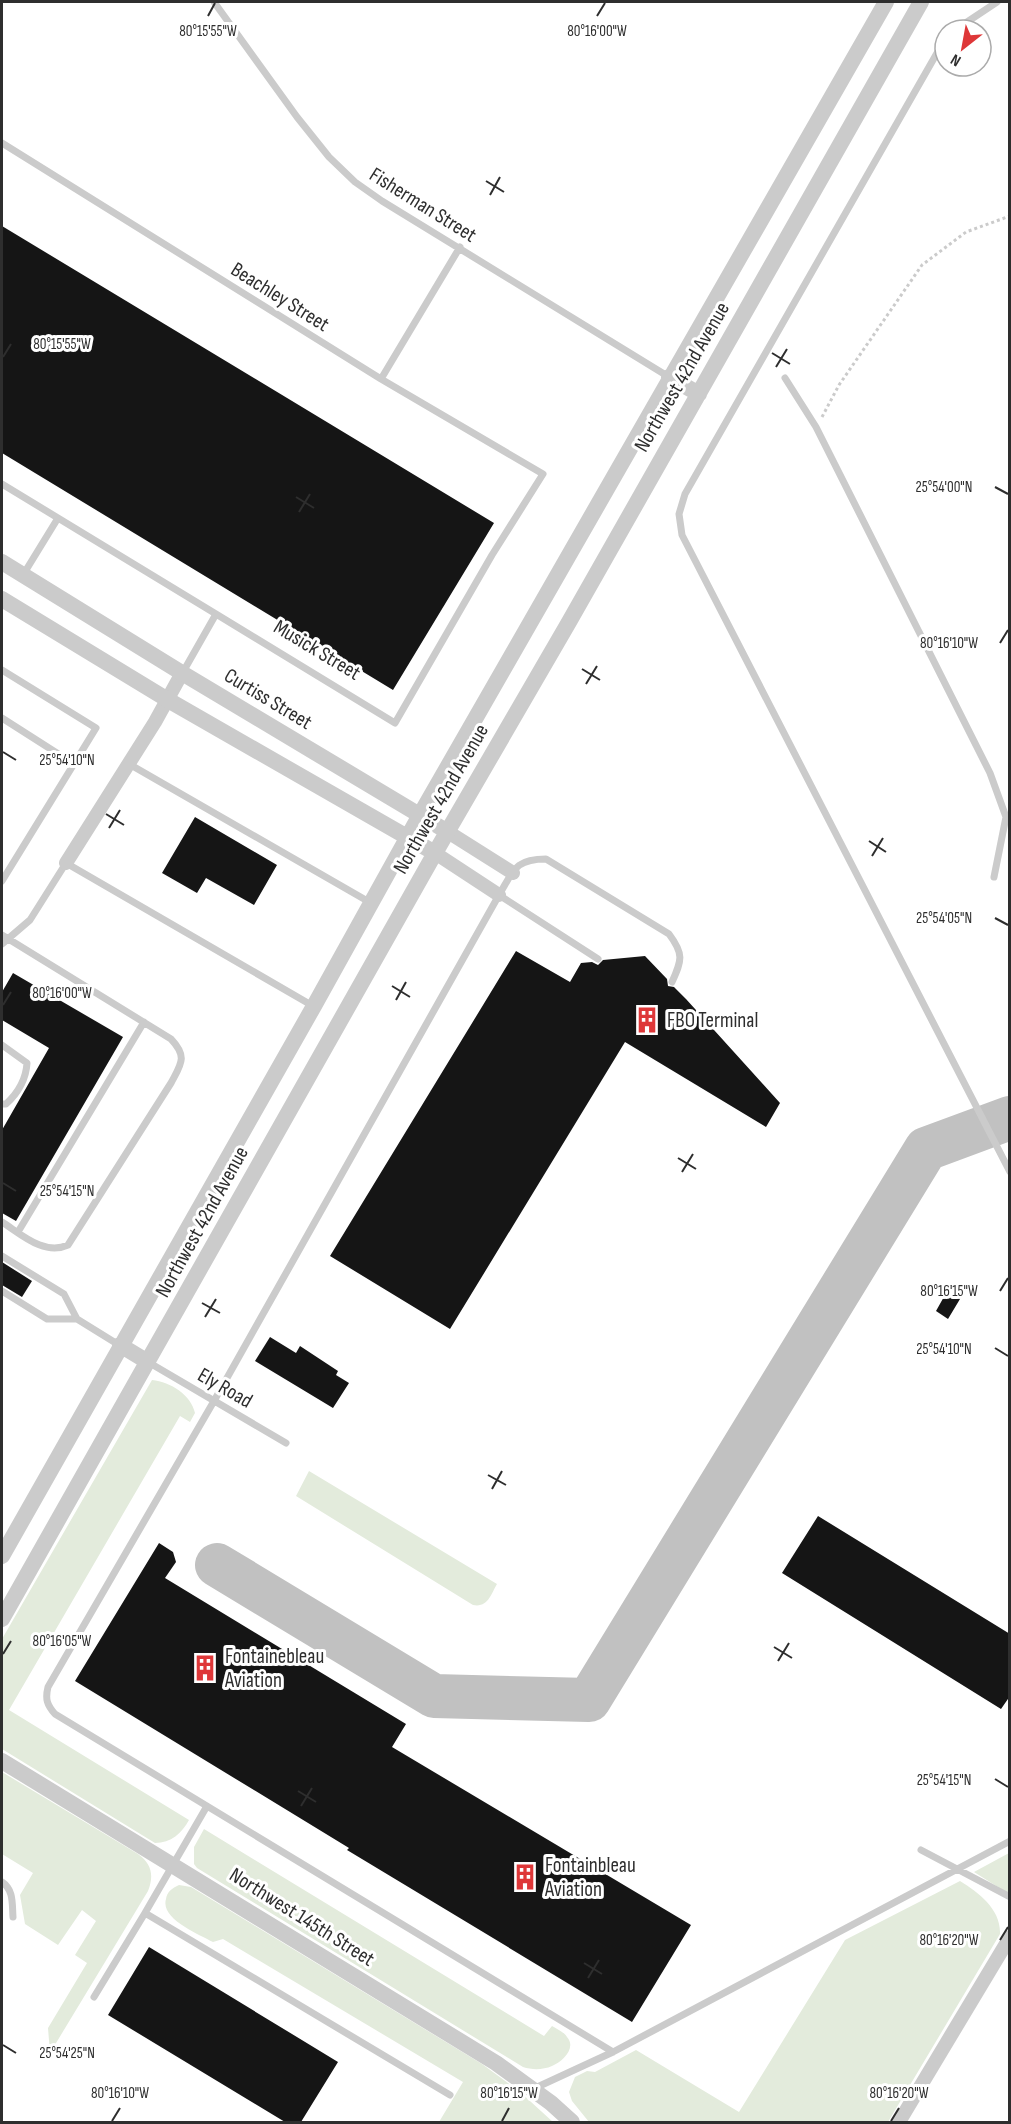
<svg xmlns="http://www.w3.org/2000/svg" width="1011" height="2124" viewBox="0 0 1011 2124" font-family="'Sofia Sans Condensed',sans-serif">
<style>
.green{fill:#e3ebdc}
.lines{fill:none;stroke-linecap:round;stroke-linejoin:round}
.taxiway{stroke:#c1c1c1;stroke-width:44}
.building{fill:#151515}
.path{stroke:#cbcbcb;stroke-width:3;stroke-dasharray:3 3;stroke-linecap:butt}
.service{stroke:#cbcbcb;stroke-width:7}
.minor{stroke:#cbcbcb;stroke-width:14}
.tertiary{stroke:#cbcbcb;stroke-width:16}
.ticks{fill:none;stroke:#2e2e2e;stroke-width:2}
.labels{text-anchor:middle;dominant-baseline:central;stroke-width:6;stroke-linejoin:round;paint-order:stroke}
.street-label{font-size:21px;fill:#2e2e2e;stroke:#fff}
.poi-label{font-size:21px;fill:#2e2e2e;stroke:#fff;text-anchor:start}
.ticks-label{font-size:15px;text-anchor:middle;fill:#2e2e2e;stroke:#fff;stroke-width:6;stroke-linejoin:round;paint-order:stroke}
</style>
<rect width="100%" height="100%" fill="#fff"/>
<path class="green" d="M152 1380C171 1382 191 1395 195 1413L190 1422 180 1416 9 1710 189 1820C182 1833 171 1843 155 1843L2 1749V1639Z
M309 1471 497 1584C491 1594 488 1608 473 1605L296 1496Z
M2 1772 138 1854C152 1864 154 1876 148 1891L50 2053 48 2028 87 1963 75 1955 96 1921 82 1910 58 1945 25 1924 20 1895 33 1873 2 1854Z
M204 1829 544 2036 552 2026C557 2029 564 2032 567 2037 577 2048 562 2062 552 2066 543 2070 532 2070 523 2067L197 1868 194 1864V1847Z
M1009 1853V1894L974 1872Z
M960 1881C979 1893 1001 1909 1000 1934L888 2122H589L572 2101 569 2092 575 2077 587 2071 595 2072 636 2050 739 2112 845 1940Z
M179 1885 191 1887 482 2064 519 2091 553 2122H439L463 2082 223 1939 213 1942C199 1934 160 1919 166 1899 167 1892 172 1888 179 1885Z"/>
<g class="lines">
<path class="taxiway" d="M217 1565 434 1696 589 1700 926 1149 1010 1118"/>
</g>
<path class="building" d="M2 226 494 523 393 690 2 453Z
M195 817 277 865 254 905 206 878 197 893 162 873Z
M516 951 570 982 581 963 592 962 598 965 603 960 645 956 667 979 668 986 674 987 686 999 780 1103 766 1127 625 1042 450 1329 330 1256Z
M13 973 123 1037 16 1221 2 1213V1130L49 1048 2 1020V992Z
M2 1262 32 1281 22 1297 2 1285Z
M950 1286 963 1294 948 1319 936 1311Z
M270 1337 296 1353 300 1346 338 1371 336 1375 349 1383 333 1408 255 1361Z
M818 1516 1010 1634V1696L1001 1709 782 1573Z
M159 1543 173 1552 176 1562 165 1578 406 1724 392 1747 691 1925 632 2022 347 1850 349 1848 75 1681Z
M149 1947 338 2062 301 2122H285L108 2015Z"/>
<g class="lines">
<path class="path" d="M822 417 839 385 922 265 966 232 1010 216"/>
<path class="service" d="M214 2 297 117 329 157 355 182 382 201 669 377
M955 30 997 2
M945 39 685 494 679 514 682 535 1010 1172
M2 143 381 379 543 474 492 555 395 723 216 614 183 672
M785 378 816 427 990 773 1006 817 994 877
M381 379 460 247
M2 484 216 614
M23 575 58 518
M2 670 96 728 2 881
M2 718 74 764
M129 764 371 903
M499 895 214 1401 48 1687C45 1699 47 1705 55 1714L613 2052
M2 935 171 1039C188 1057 181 1064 171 1083L68 1245C44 1256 21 1234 2 1222
M2 944 30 920 66 863 313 1006
M598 959 499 895C514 870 515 859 546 859L669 934C684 954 682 960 672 982
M2 1045 27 1063C26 1080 18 1093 6 1104H2
M18 1232 144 1022
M2 1256 64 1294 77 1319
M2 1291 47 1319H77L119 1345
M148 1362 286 1443
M207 1806 145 1913 450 2095
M921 1850 1010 1897
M2 1882C14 1890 12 1904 13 1917
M94 1997 145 1913
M533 2089 613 2052 1010 1841"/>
<path class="minor" d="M448 832 513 873
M435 853 499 895
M66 863 155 722 182 673
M899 2122 1010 1937"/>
<path class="tertiary" d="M669 377 699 394
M2 562 182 673 448 832
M2 599 168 700 435 853
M120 1345 148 1362
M2 1556 314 1006 420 815 886 2
M2 1619 435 853 569 622 921 2
M2 1761 496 2063 551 2103 572 2122"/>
</g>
<path class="ticks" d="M208 16 215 3M597 16 605 3M486 181 504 192M490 195 500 177M772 353 790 364M3 357 11 344M776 367 787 349M995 487 1008 494M296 497 314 508M299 512 310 494M1000 643 1008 630M582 669 600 680M586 684 597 666M3 752 16 760M106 814 124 825M109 828 120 810M869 841 886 852M872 856 883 838M995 918 1008 925M392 986 410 997M396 1000 406 982M3 1005 11 992M678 1158 696 1169M682 1172 693 1154M3 1183 16 1191M1000 1291 1008 1278M202 1303 220 1313M205 1317 216 1299M995 1348 1008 1356M488 1475 506 1485M492 1489 502 1471M774 1647 792 1658M3 1654 11 1641M778 1661 789 1643M995 1779 1008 1787M298 1791 316 1802M301 1806 312 1788M1000 1940 1008 1927M584 1963 602 1974M588 1978 599 1960M3 2045 16 2053M112 2121 120 2108M502 2121 509 2108M891 2121 899 2108"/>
<defs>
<g id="building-bare" transform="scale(2.07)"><path d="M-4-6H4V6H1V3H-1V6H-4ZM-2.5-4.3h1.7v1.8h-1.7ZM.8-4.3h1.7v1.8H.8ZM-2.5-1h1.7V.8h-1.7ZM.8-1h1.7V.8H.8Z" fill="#de3738" stroke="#fff" stroke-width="2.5" paint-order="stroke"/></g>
</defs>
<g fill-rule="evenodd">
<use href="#building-bare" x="647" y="1020"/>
<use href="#building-bare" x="205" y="1668"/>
<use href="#building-bare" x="525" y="1877"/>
</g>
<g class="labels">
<g class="street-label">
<text transform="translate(423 205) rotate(32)">Fisherman Street</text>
<text transform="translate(280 297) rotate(32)">Beachley Street</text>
<text transform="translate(682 377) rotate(-60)">Northwest 42nd Avenue</text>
<text transform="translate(317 650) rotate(31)">Musick Street</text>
<text transform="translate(268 699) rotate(31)">Curtiss Street</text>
<text transform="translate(441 799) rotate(-60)">Northwest 42nd Avenue</text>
<text transform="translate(202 1222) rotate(-61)">Northwest 42nd Avenue</text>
<text transform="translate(225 1388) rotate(30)">Ely Road</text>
<text transform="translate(302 1917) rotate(32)">Northwest 145th Street</text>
</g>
<g class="poi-label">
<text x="667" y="1020">FBO Terminal</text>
<text x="225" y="1656">Fontainebleau<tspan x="225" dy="24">Aviation</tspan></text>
<text x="545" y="1865">Fontainbleau<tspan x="545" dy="24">Aviation</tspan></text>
</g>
</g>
<g class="ticks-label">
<text x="597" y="36">80°16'00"W</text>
<text x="208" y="36">80°15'55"W</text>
<text x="62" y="349">80°15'55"W</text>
<text x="944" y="492">25°54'00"N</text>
<text x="949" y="648">80°16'10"W</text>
<text x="67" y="765">25°54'10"N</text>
<text x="944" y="923">25°54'05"N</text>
<text x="62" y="998">80°16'00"W</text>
<text x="67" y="1196">25°54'15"N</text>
<text x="949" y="1296">80°16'15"W</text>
<text x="944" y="1354">25°54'10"N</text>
<text x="62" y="1646">80°16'05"W</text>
<text x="944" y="1785">25°54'15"N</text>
<text x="949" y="1945">80°16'20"W</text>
<text x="67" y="2058">25°54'25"N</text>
<text x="120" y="2098">80°16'10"W</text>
<text x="509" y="2098">80°16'15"W</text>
<text x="899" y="2098">80°16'20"W</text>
</g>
<rect width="1011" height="2124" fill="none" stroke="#2e2e2e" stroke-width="6"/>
<g transform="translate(963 48) rotate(211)"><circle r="28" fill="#ffffff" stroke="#ababab" stroke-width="1.5"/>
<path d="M0-4.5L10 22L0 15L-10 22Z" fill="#de3738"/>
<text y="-9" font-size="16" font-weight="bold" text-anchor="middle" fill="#2e2e2e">N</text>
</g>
</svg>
